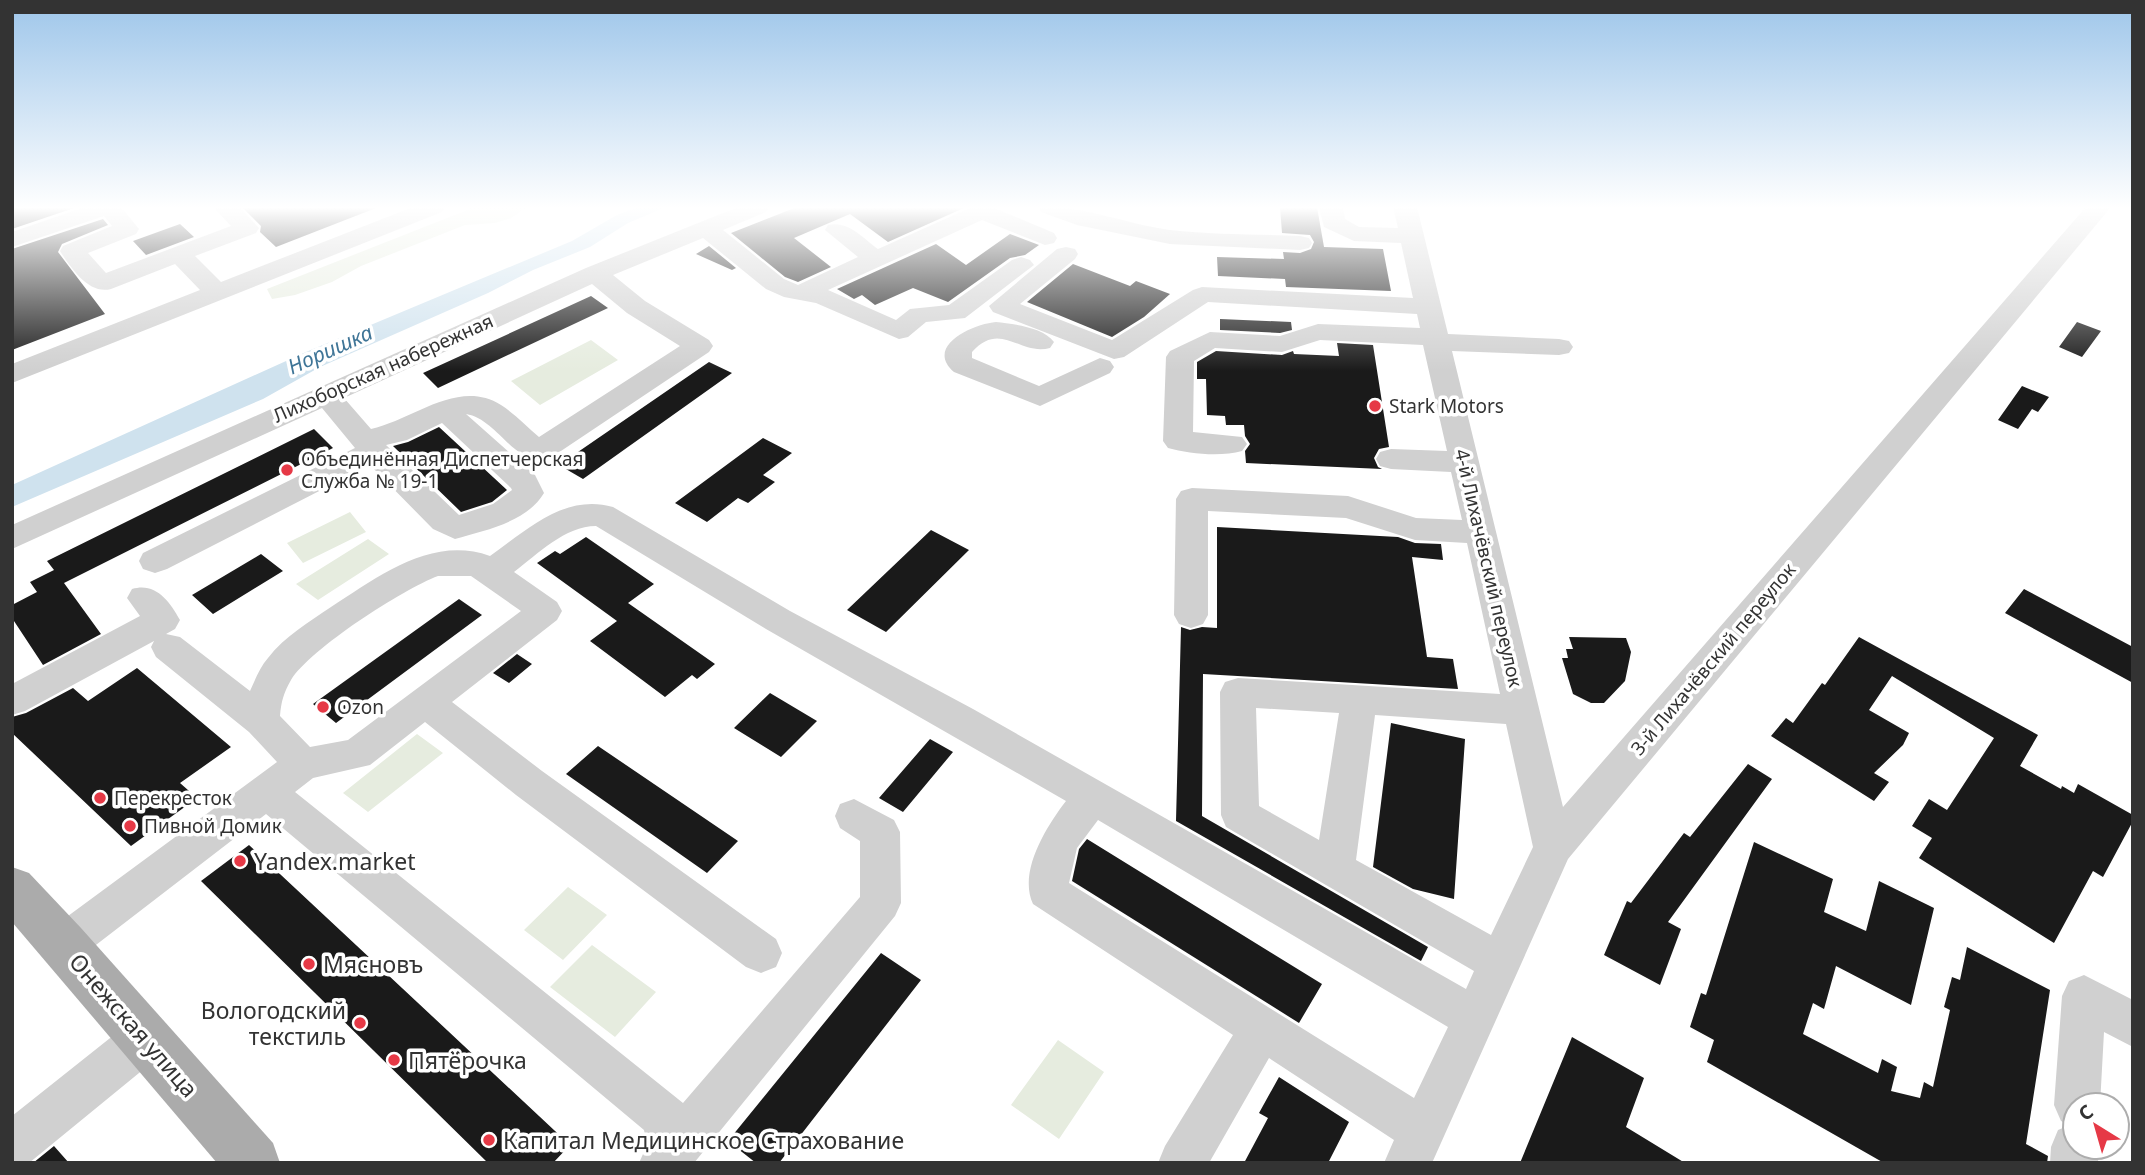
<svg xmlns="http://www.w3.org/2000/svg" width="2145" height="1175" viewBox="0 0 2145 1175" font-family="'Noto Sans',sans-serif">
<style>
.green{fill:#e6ecdf}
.water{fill:#cfe2ee}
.building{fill:#1a1a1a}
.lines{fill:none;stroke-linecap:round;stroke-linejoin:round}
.minor{fill:#d0d0d0;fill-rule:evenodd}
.major{fill:#ababab;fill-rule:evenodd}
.poi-dot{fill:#e63946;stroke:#fff;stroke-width:2.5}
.labels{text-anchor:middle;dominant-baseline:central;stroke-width:7;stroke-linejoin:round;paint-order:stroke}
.street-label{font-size:19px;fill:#333;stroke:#fff}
.poi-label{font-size:19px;fill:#333;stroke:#fff;text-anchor:start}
.water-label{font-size:21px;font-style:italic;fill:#3f7597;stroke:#fff}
.near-poi-label{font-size:23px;fill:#333;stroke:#fff;text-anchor:start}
.near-street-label{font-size:23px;fill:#333;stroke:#fff}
</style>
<rect width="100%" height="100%" fill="#fff"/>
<path class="green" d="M475 207H527L511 218 495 223 465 225 361 266 332 282 295 295 272 299 267 289Z
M591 340 618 360 540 405 511 381Z
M350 512 366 532 303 563 287 543Z
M368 539 389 554 318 600 296 584Z
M417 734 443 753 368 812 343 793Z
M568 887 607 915 563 960 524 930Z
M592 945 656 992 615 1037 550 987Z
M1058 1040 1104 1072 1059 1139 1011 1105Z"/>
<path class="water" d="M638 207H666L628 223 590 247 533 270 488 293 320 367 263 399 12 507V485L306 352 572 241 617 215Z"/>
<path class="building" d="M12 207H77L12 229Z
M242 207H376V208L276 247 260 232 261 226Z
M797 207H966L888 242 850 214 794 238 831 267 798 282 785 277 731 233Z
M1280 207H1317L1324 247 1383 249 1391 291 1286 287 1285 279 1218 276 1217 257 1284 259 1283 252 1300 253 1311 249 1314 242 1310 235 1282 233Z
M103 219 108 225 62 244 58 252 105 314 12 350V249Z
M180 224 194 237 146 255 133 241Z
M1010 234 1039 245 1025 255 1010 258 948 302 913 288 875 305 862 295 854 299 837 289 936 244 966 265Z
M709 246 736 268 732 270 696 254Z
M1073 264 1130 286 1136 281 1170 294 1144 317 1112 337 1027 302Z
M591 296 608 308 438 388 423 373Z
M1220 319 1291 322 1292 330 1280 333 1220 330Z
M2077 322 2101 331 2082 357 2059 347Z
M1337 343 1373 345 1389 447 1379 449 1374 458 1378 467 1382 469 1246 463 1245 451 1250 444 1245 436 1244 425H1226L1225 416 1207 415 1206 379H1197V362L1216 351 1282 355 1293 351 1294 354 1339 356Z
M709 362 732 373 583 479 559 465Z
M2022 386 2049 397 2038 412 2032 409 2018 429 1998 420Z
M439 427 507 490 492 502 461 512 393 446 408 442Z
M314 429 333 448 64 583 101 634 43 665 12 618V605L37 592 30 582 54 570 47 561Z
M763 438 792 453 763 475 775 482 748 503 738 498 707 522 675 503Z
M1217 527 1398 537 1415 543 1441 544 1443 560 1412 557 1427 657 1453 659 1458 689 1203 674 1202 816 1428 947 1421 961 1176 821 1181 627 1190 630 1202 627 1217 628Z
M931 530 969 550 886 632 847 610Z
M586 537 654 584 628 603 715 664 697 679 692 675 665 697 590 641 617 621 537 563 555 551 560 554Z
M261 554 283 571 213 614 192 595Z
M2024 589 2133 647V683L2005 613Z
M459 599 482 615 336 723 313 704Z
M1569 637 1626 638 1631 652 1625 681 1604 703H1591L1573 694 1562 658H1568L1566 649H1573Z
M1859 637 2038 735 2020 766 2061 789 2062 786 2074 793 2078 784 2133 815V821L2103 877 2093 871 2054 943 1919 858 1932 838 1912 826 1929 799 1947 810 1994 738 1892 676 1869 710 1909 733 1903 745 1874 773 1889 782 1874 801 1771 736 1786 718 1793 723 1822 683 1825 685Z
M517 654 532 664 509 683 493 673Z
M137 668 231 747 180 783 197 798 131 846 12 733V717L26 713 73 688 88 701Z
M770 693 817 721 781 757 734 728Z
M1391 723 1465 739 1454 899 1413 889 1373 867Z
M930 739 953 752 903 812 879 798Z
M598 746 738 841 707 873 566 774Z
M1748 764 1772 779 1668 922 1681 929 1660 985 1604 955 1627 901 1631 903 1684 833 1690 837Z
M1087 839 1322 984 1299 1023 1072 881 1079 849Z
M1754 842 1833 879 1824 912 1866 931 1879 881 1934 908 1911 1005 1836 966 1824 1009 1813 1003 1803 1034 1878 1073 1882 1059 1897 1067 1891 1091 1920 1098 1924 1082 1933 1087 1950 1010 1944 1007 1952 977 1960 980 1967 947 2050 990 2026 1144 2048 1156 2047 1163H1884L1707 1062 1714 1040 1690 1027 1701 993 1706 995Z
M249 845 570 1145 553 1163H488L201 881Z
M881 953 921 980 779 1163H756L728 1141Z
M1572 1037 1644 1078 1626 1127 1685 1163H1520Z
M1279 1077 1349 1122 1328 1163H1244L1268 1118 1259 1113Z
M54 1146 69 1163H33Z"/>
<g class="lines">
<path class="minor" d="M85 207H121L139 229 136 234 88 253 106 273 231 226 213 207H239L259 228 256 233 195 256 221 282 413 207H446L442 212 12 383V364L200 290 175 264 111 289C89 295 71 268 60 251L63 246 112 226 104 216 12 247V232Z
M738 207H770L766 212 723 230 784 279 798 285 858 257 825 230 828 225C848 220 863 238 878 249L972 207H992L1054 233 1057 238 1054 243 1045 245 982 220 828 290 896 320 910 309 949 305 1012 260 1021 257 1030 260 1034 265 965 318 926 322 908 337 899 339 816 303 784 297 766 289 703 238 613 275 645 301 709 340 713 346 709 352 549 459C515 468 498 419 466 414L535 475 544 493C527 522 486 530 455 539L433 529 370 465 167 569 155 573 143 569 139 561 143 553 355 448 322 408 12 549V525L586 268ZM592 284 627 313 680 346 539 437C527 427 515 414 501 405 458 378 413 420 371 429L344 398ZM442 423 511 488 512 490 493 504 459 515 386 445 407 440Z
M1037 207C1082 205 1125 224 1170 230 1213 235 1257 234 1300 236L1309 238 1312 243 1309 248 1300 250 1170 244 1077 225 1041 212Z
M1319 207H1343L1345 219 1359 227 1398 228 1393 207H1417L1448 334 1559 339 1569 341 1573 347 1569 353 1559 355 1452 351 1563 807 2086 207H2111L1568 859 1432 1163H1384L1394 1140 1269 1058 1209 1163H1158L1165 1146 1233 1035 1033 904C1018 872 1046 827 1066 801L766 629 596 526C565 526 538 554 514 572L557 602 562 611 557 620 452 702 542 771 776 939 782 953 776 967 761 973 746 967 516 795 425 722 370 765 313 778 295 792 683 1103 860 897V841L840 828 835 816 840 804 854 799 894 820 900 832 901 903 895 916 694 1163H639L647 1145 644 1130 266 814 79 958 64 964 49 958 43 944 49 930 277 762 249 732 156 657 151 647 154 641 25 711 12 715V684L140 616 127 598 132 589C155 582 169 600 180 620L175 629 166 634 180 637 250 691C255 680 260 667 268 658 285 636 309 622 331 607 378 577 431 535 490 556 527 530 565 493 613 507L790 611 973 709 1466 989 1474 971 1226 827 1221 815 1220 692 1225 682 1238 678 1500 694 1467 543 1415 540 1346 518 1208 511V615L1203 624 1191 628 1179 624 1174 615 1176 499 1181 491 1192 488 1348 496 1416 518 1462 520 1451 472 1391 469 1380 466 1376 459 1380 452 1391 449 1447 451 1423 345 1320 340 1282 352 1215 348 1194 361 1193 432 1242 437 1247 444 1242 451C1221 457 1189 454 1168 448L1163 441 1166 357 1170 351 1210 332 1280 336 1318 324 1420 328 1417 314 1208 302 1124 357 1114 359 993 312 989 306 1057 249 1066 247 1075 249 1078 254 1075 259 1020 304 1112 340 1193 290 1202 287 1413 298 1401 243 1354 241 1324 227ZM438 576H471L521 611 348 740 310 747 280 716C281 702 284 692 291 680 310 649 403 589 438 576ZM1256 708 1339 713 1319 840 1259 806ZM1375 715 1506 724 1533 847 1491 935 1356 860ZM1098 820 1448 1027 1414 1098 1069 883 1077 848Z
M996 322C1013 324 1043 327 1054 342L1050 348C1019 356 1001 320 972 352V358L1039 386 1100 358 1110 361 1114 367 1110 373 1040 406 954 372C924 346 973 324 996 322Z
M2084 975 2133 1000V1047L2104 1032 2100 1105H2075V1147H2099L2098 1163H2050L2051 1147 2058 1130 2070 1125 2061 1121 2054 1105 2062 996 2069 981Z
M145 1017 161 1023 167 1039 161 1055 29 1163H12V1116L129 1023Z"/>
<path class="major" d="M12 867 29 873 81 928 273 1143 280 1163H217L12 922Z"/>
</g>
<linearGradient id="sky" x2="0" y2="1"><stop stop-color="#9ec6ea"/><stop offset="0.56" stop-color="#fff"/><stop offset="1" stop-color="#fff" stop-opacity="0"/></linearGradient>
<rect width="2145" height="371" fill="url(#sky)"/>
<g class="poi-dot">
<circle cx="1375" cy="406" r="7"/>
<circle cx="287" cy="470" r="7"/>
<circle cx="323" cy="707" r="7"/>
<circle cx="100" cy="798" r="7"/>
<circle cx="130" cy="826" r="7"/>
<circle cx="240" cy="861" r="7"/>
<circle cx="309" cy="964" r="7"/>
<circle cx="360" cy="1023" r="7"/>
<circle cx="394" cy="1060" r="7"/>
<circle cx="489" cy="1140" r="7"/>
</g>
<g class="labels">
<g class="street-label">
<text transform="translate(383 368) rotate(-24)">Лихоборская набережная</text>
<text transform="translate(1489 568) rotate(77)">4-й Лихачёвский переулок</text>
<text transform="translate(1713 659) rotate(-50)">3-й Лихачёвский переулок</text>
</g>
<g class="poi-label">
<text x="1389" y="406">Stark Motors</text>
<text x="301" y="459">Объединённая Диспетчерская<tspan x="301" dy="22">Служба № 19-1</tspan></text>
<text x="337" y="707">Ozon</text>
<text x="114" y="798">Перекресток</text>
<text x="144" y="826">Пивной Домик</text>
</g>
<g class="water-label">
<text transform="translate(330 349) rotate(-24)">Норишка</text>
</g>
<g class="near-poi-label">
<text x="254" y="861">Yandex.market</text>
<text x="323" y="964">Мясновъ</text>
<text x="346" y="1010" text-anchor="end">Вологодский<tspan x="346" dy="26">текстиль</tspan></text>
<text x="408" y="1060">Пятёрочка</text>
<text x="503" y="1140">Капитал Медицинское Страхование</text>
</g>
<g class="near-street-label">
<text transform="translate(134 1025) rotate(49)">Онежская улица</text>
</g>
</g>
<rect width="2145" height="1175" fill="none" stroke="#333333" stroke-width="28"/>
<g transform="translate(2096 1126) rotate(323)"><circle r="33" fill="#ffffff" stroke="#adadad" stroke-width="2"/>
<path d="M0-5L12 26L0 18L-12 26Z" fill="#e63946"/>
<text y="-10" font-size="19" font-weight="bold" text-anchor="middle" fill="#333333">С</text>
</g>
</svg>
